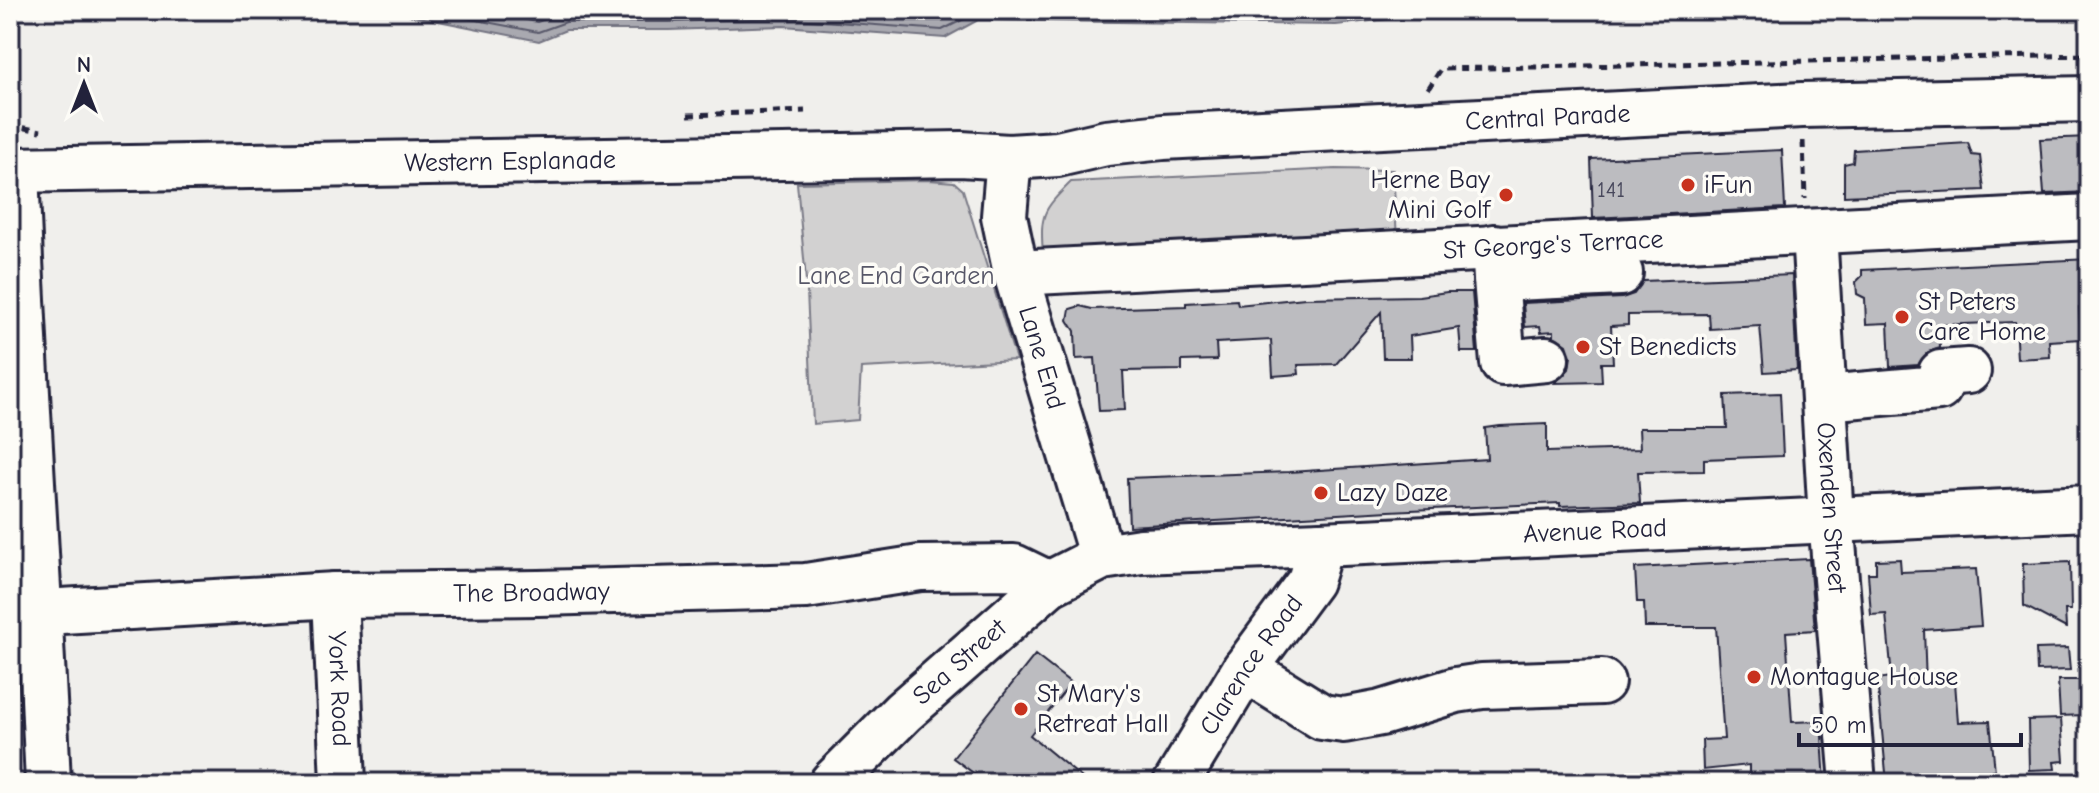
<svg xmlns="http://www.w3.org/2000/svg" width="2099" height="793" viewBox="0 0 2099 793" font-family="'Comic Neue',sans-serif">
<style>
.green{fill:#d2d1d1;stroke:#7a7a86;stroke-width:2}
.water{fill:#a9a9b0;stroke:#737381;stroke-width:2}
.lines{fill:none;stroke-linecap:round;stroke-linejoin:round}
.shore{stroke:#58586a;stroke-width:2}
.building{fill:#bcbcc0;stroke:#22223b;stroke-width:2}
.minor-casing{stroke:#22223b;stroke-width:50}
.major-casing{stroke:#22223b;stroke-width:50}
.path{stroke:#22223b;stroke-width:5;stroke-dasharray:8 6;stroke-linecap:butt}
.minor{stroke:#fdfcf7;stroke-width:44}
.major{stroke:#fdfcf7;stroke-width:44}
.poi-dot{fill:#c8321e;stroke:#fdfcf7;stroke-width:3}
.labels{text-anchor:middle;dominant-baseline:central;stroke-width:7;stroke-linejoin:round;paint-order:stroke}
.number-label{font-size:22px;fill:#48485c}
.street-label{font-size:26px;fill:#22223b;stroke:#fdfcf7}
.poi-label{font-size:26px;fill:#22223b;stroke:#fdfcf7;text-anchor:start}
.park-label{font-size:26px;fill:#575768;stroke:#fdfcf7}
</style>
<rect width="100%" height="100%" fill="#f0efec"/>
<filter id="ink" filterUnits="userSpaceOnUse"><feTurbulence type="fractalNoise" baseFrequency=".0125" numOctaves="2"/><feDisplacementMap in="SourceGraphic" scale="16" xChannelSelector="R" yChannelSelector="G"/><feConvolveMatrix kernelMatrix="1 2 1 2 8 2 1 2 1" color-interpolation-filters="sRGB"/></filter>
<g filter="url(#ink)">
<path class="green" d="M1335 169 1393 170 1397 239 1043 255C1040 214 1042 211 1071 182Z
M929 180 954 182 963 190 1016 360 861 368 858 420 813 424 807 291 797 183Z"/>
<path class="water" d="M383 10H1467L1336 25 978 20 945 38 783 26 669 30H566L539 41Z"/>
<g class="lines">
<path class="shore" d="M424 10 538 32 566 22H669L783 18 942 30 978 12 1335 17 1399 10
M476 10 537 22 565 12 721 10
M814 10 940 20 959 10"/>
</g>
<path class="building" d="M2089 137V192L2044 194 2040 139Z
M1968 143 1972 155 1980 156 1984 190 1844 196V164L1853 162 1854 150Z
M1782 150 1785 208 1593 218 1591 159Z
M2089 259V308H2079L2081 339 2049 341 2050 357 2017 359 2015 322 1939 325 1940 348 1928 352 1918 365 1890 367 1888 323 1866 324 1865 298 1857 294 1856 282 1862 276V270Z
M1792 275 1797 370 1764 372 1760 326 1710 329 1709 314 1628 315V325L1611 326 1613 363H1601L1602 382 1555 383 1569 369 1571 356 1567 345 1554 336V331L1541 332 1540 326 1525 327 1523 303 1622 298 1634 294 1643 281Z
M1447 292H1472L1477 352H1461L1459 328 1410 336 1411 358H1383L1381 312 1336 364 1298 365 1299 374 1273 376 1271 340 1216 343 1217 360 1182 361V370L1123 371 1125 410 1099 411 1095 358 1076 359 1075 331 1068 320 1070 309 1080 306 1092 309 1186 306V303L1237 300 1238 305 1305 298 1419 296Z
M1780 393 1783 456 1704 459V471L1638 472 1640 503 1560 506V503L1389 511 1129 526 1127 478 1289 472 1487 459 1485 428 1500 426 1547 424V452L1640 449 1639 428H1727L1725 395Z
M1809 559 1815 630 1786 632 1792 722 1821 721 1825 783H1749V765L1703 770 1702 740 1724 739 1716 627H1645L1644 602H1637L1635 568Z
M1900 559 1901 572 1976 569 1981 626 1924 630 1926 684 1955 682 1958 722 1990 721 1995 771 1934 775V783H1887L1877 679 1892 677 1886 614 1871 615 1868 573H1876V560Z
M2070 562 2071 610H2065L2066 628 2024 606 2023 564Z
M2068 648 2070 670 2037 671 2036 649Z
M1035 655 1071 683 1030 735 1088 783H987L953 758Z
M2058 680H2082L2084 715 2060 716Z
M2061 719 2064 761 2054 762 2055 769 2029 770 2028 720Z"/>
<g class="lines">
<g class="minor-casing">
<g id="minor">
<path id="s1" d="M1009 157 1004 216 1016 273 1102 557"/>
<path id="s2" d="M10 170 961 154 1009 157 1058 154 1106 143 1163 137 1802 105 2089 99"/>
<path d="M16 170C24 374 39 578 48 783"/>
<path id="s3" d="M1814 232 1831 519 1853 783"/>
<path d="M1494 247 1496 279 1620 273"/>
<path id="s4" d="M1016 273 2089 217"/>
<path d="M1496 279 1503 363 1546 359"/>
<path d="M1824 398 1939 388 1941 373 1968 371"/>
<path id="s5" d="M335 595 343 783"/>
<path id="s6" d="M10 614 335 595 539 593 806 586 920 568 1014 567 1049 584"/>
<path d="M1245 669 1322 717 1344 720 1381 713 1456 690 1482 686 1602 682"/>
<path id="s7" d="M1176 783 1245 669 1310 581 1321 544"/>
</g>
</g>
<g class="major-casing">
<g id="major">
<path id="s8" d="M832 783 903 712 1049 584 1102 557 1141 551 1321 544 2089 508"/>
</g>
</g>
<path class="path" d="M1428 89 1441 69 2089 55
M688 115 805 111
M10 125 41 131
M1803 141 1805 199"/>
<use href="#minor" class="minor"/>
<use href="#major" class="major"/>
</g>
</g>
<g class="poi-dot">
<circle cx="1688" cy="185" r="8"/>
<circle cx="1506" cy="195" r="8"/>
<circle cx="1902" cy="317" r="8"/>
<circle cx="1583" cy="347" r="8"/>
<circle cx="1321" cy="493" r="8"/>
<circle cx="1754" cy="677" r="8"/>
<circle cx="1021" cy="709" r="8"/>
</g>
<g class="labels">
<g class="number-label">
<text x="1611" y="190">141</text>
</g>
<g class="street-label">
<text stroke="none"><textPath href="#s2" startOffset="1540">Central Parade</textPath></text>
<text stroke="none"><textPath href="#s2" startOffset="500">Western Esplanade</textPath></text>
<text stroke="none"><textPath href="#s4" startOffset="538">St George's Terrace</textPath></text>
<text stroke="none"><textPath href="#s1" startOffset="206">Lane End</textPath></text>
<text stroke="none"><textPath href="#s3" startOffset="276">Oxenden Street</textPath></text>
<text stroke="none"><textPath href="#s8" startOffset="848">Avenue Road</textPath></text>
<text stroke="none"><textPath href="#s6" startOffset="522">The Broadway</textPath></text>
<text stroke="none"><textPath href="#s8" startOffset="176">Sea Street</textPath></text>
<text stroke="none"><textPath href="#s7" startOffset="140">Clarence Road</textPath></text>
<text stroke="none"><textPath href="#s5" startOffset="94">York Road</textPath></text>
</g>
<g class="poi-label">
<text x="1490" y="180" text-anchor="end">Herne Bay<tspan x="1490" dy="30">Mini Golf</tspan></text>
<text x="1704" y="185">iFun</text>
<text x="1918" y="302">St Peters<tspan x="1918" dy="30">Care Home</tspan></text>
<text x="1599" y="347">St Benedicts</text>
<text x="1337" y="493">Lazy Daze</text>
<text x="1770" y="677">Montague House</text>
<text x="1037" y="694">St Mary's<tspan x="1037" dy="30">Retreat Hall</tspan></text>
</g>
<g class="park-label">
<text x="896" y="276">Lane End Garden</text>
</g>
</g>
<rect width="2099" height="793" fill="none" stroke="#fdfcf7" stroke-width="40"/>
<rect x="20" y="20" width="2059" height="753" fill="none" stroke="#22223b" stroke-width="3" filter="url(#ink)"/>
<g transform="translate(84 84)" stroke="#fdfcf7" stroke-width="6" paint-order="stroke">
<path d="M0-6L14 30L0 20L-14 30Z" fill="#22223b"/>
<text y="-12" font-size="22" font-weight="bold" text-anchor="middle" fill="#22223b">N</text>
</g>
<path d="M1799 733v12h222v-12" fill="none" stroke="#22223b" stroke-width="4"/>
<text x="1811" y="733" font-size="24" fill="#22223b" stroke="#fdfcf7" stroke-width="6" paint-order="stroke">50 m</text>
</svg>
